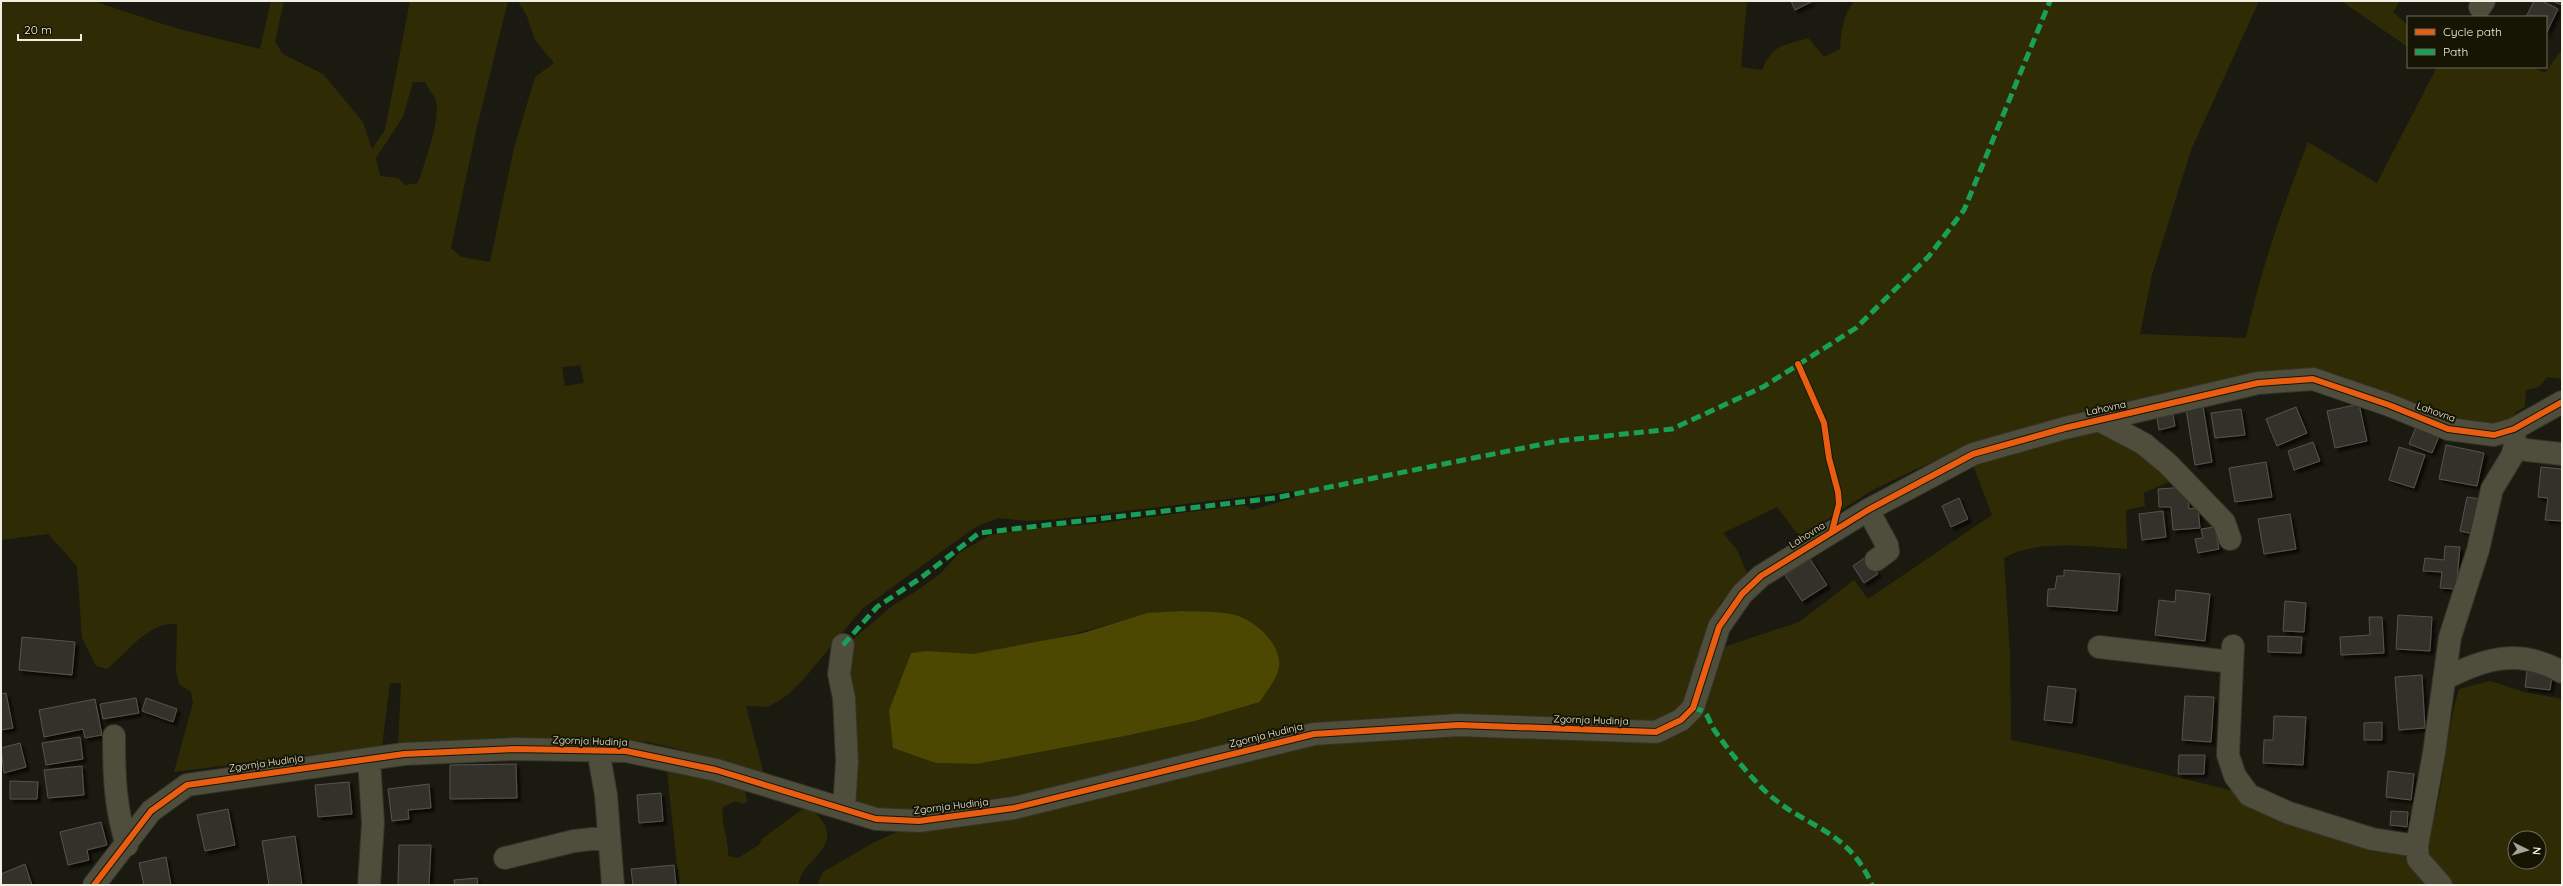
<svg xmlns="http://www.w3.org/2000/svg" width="2563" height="886" viewBox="0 0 2563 886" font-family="Quicksand,sans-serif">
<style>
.green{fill:#2f2c05;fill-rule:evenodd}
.water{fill:#4c4701}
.building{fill:#33322a;stroke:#55544b;filter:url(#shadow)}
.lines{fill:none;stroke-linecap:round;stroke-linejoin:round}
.minor-casing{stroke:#34332a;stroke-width:24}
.minor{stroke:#4f4d3b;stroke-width:22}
.quiet{stroke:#1a9f57;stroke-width:5;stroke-dasharray:10 5;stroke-linecap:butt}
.cycleway-casing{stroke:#161504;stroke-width:8}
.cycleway{stroke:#e95d12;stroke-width:6}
.labels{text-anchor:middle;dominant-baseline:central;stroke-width:4;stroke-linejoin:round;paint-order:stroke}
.street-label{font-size:10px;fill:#efefe3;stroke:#161504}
</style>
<defs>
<filter id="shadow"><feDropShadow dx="3.5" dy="3.5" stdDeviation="1" flood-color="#0009"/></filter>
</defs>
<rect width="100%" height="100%" fill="#1b1a10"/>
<path class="green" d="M1 1H93L175 28 260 49 271 1H284L275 42 283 54 323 74 363 122 372 149 385 130 410 1H508L476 131 451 248 461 257 490 262 514 148 535 77 554 63 535 40 527 16 518 1H1747L1741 67 1762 70C1773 44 1783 46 1808 38L1824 57 1840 49C1841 31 1843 16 1854 1H2259L2191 150 2152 275 2140 334 2246 338C2260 271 2283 206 2308 142L2377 183 2437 67H2532L2545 73 2562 49V379L2547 377 2539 387 2526 390 2525 407 2516 412 2511 421 2488 427 2466 426 2326 375 1973 445 1912 471 1871 491 1800 537 1777 507 1723 533 1737 550 1747 573 1720 603 1707 632 1685 703 1670 718 1651 727 1433 717 973 808 879 811 855 801 848 671 851 641 892 606 915 592 941 573 959 553 990 535 1027 529 1093 524 1245 505 1252 510 1296 497 1294 491 1059 519 1028 521 999 518 977 526 862 609 802 681 786 696 768 707 746 706 764 775 715 758 649 742 582 739 448 741 398 745 401 683H390L382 746 174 772 193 703 191 692 179 684 176 671 177 624C149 621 127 653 107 669L96 666 82 638 77 566 48 534 1 540ZM413 82H425C428 88 434 95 436 101 441 119 424 165 418 183L406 185 398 178 380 176 376 158 403 117ZM580 365 584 383 565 386 562 367ZM1147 613 1279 668 1260 702 1195 721 1125 736 977 764 936 763 889 710 911 653C933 651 954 656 975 654 1034 645 1090 631 1147 613Z
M2341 1H2400L2393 12 2408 25V47Z
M2096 430 2143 449 2175 479 2144 493 2145 506 2126 510 2127 549C2090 547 2035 539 2004 558L2010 653 2011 740 2089 756 2234 791 2405 852 2432 885H817L823 872 873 843 899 831 962 826 1312 744C1419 728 1528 736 1636 743L1648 741 1693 720 1708 696 1718 649 1799 622 1854 580 1868 599 1992 515 1973 465Z
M2490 681 2524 692 2562 699V885H2447L2423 856C2444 803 2443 743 2459 689ZM2515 838H2539V862H2515Z
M667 771C692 777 718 779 744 786L747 801 744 804 735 801 723 807C720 823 729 838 728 856L738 858 759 845 762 839 804 808C814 812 817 813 823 822 841 849 797 864 799 885H679Z"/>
<path class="water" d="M1183 611C1199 612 1215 611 1230 614 1252 617 1282 643 1279 667 1277 679 1266 692 1260 702L1195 721 1125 736 977 764 936 763 893 748 889 710 911 653 927 651 973 654 1083 633 1147 613Z"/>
<path class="building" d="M1791 1H1813L1795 10Z
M2534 1H2542L2558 9 2546 34V17H2526Z
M2552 1H2562V5Z
M2359 404 2367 441 2335 448 2327 411Z
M2203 406 2212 462 2195 465 2186 409Z
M2296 407 2307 433 2277 446 2266 419Z
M2241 409 2245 435 2215 438 2211 413Z
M2173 415 2175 426 2159 430 2157 418Z
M2416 427 2439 436 2432 453 2409 444Z
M2313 442 2320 461 2294 470 2288 451Z
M2446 445 2484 453 2477 486 2439 479Z
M2399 447 2425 455 2414 488 2389 480Z
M2266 462 2272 497 2235 502 2229 468Z
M2541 467 2562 469V521L2545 520 2548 498 2538 497Z
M2187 487 2189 509 2198 508 2200 528 2173 530 2171 507H2159L2158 489Z
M2467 497 2480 499 2473 534 2460 531Z
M1959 498 1968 519 1951 527 1942 506Z
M2163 511 2166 537 2142 540 2139 514Z
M2290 514 2296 549 2264 554 2258 519Z
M2215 527 2219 549 2198 553 2195 539 2203 538 2201 529Z
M2445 546 2460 547 2456 589 2440 588 2442 572 2423 571 2425 558 2444 560Z
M1867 556 1878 574 1864 583 1853 566Z
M1810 559 1827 585 1802 601 1785 575Z
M2064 570 2120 574 2117 611 2047 606 2048 589H2055L2057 576H2064Z
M2176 590 2210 594 2205 641 2155 635 2159 600 2175 602Z
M2285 601 2306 603 2304 632 2283 631Z
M2398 615 2432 617 2430 651 2396 649Z
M2369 617H2382L2384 653 2341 655 2340 637 2370 635Z
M2268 636 2302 637 2301 653 2268 652Z
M22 637 75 642 72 675 19 670Z
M2527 671 2552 675 2550 690 2525 687Z
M2422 675 2425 728 2399 730 2395 677Z
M2048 686 2076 689 2072 723 2044 720Z
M6 693 13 728 1 730V694Z
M2185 696 2214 697 2211 742 2182 740Z
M136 698 139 713 103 719 100 704Z
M146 698 177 709 173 722 142 711Z
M95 699 102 735 85 738 83 729 44 737 39 710Z
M2274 716 2306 717 2303 765 2263 763 2264 740H2273Z
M2382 722V740H2364V723Z
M80 737 83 759 46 765 42 743Z
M20 743 26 767 4 773 1 748Z
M2179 755H2205L2204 774H2178Z
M516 764 517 798 450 799V765Z
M82 766 84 795 48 798 44 770Z
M2388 771 2414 774 2411 800 2386 797Z
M10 781 38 782 37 799H10Z
M349 782 352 814 318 817 315 785Z
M429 784 431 808 408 810 409 819 392 821 388 789Z
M661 793 663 821 639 823 637 795Z
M228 809 235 845 205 851 197 815Z
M2391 811 2408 812 2407 827 2390 825Z
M101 822 107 845 87 850 89 860 68 865 60 832Z
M295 836 302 885H269L262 841Z
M399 845H431L429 885H398Z
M166 857 171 885H144L139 863Z
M25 864 32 885H1V874Z
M674 865 676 885H633L631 869Z
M477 878 478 885H455L454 880Z"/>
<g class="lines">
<g class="minor-casing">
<path id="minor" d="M2480 7 2484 1
M2099 420 2144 444 2168 464 2224 522 2230 539
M2515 446 2526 450 2562 454
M1868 510 1887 545 1888 551 1876 560
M843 645 839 674 844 698 847 761 844 809
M2233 646 2228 755 2235 776 2249 795 2289 813 2372 839 2417 846
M2099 647 2232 662
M2444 679C2485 658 2519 648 2562 672
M114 736C114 774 115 809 127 845
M598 750 606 795 613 885
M369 759 373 823 369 885
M505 858 574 841 609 837
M94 885 151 811 187 785 404 754 514 749 626 751 716 770 876 819 919 821 1014 808 1314 734 1459 725 1656 732 1681 720 1693 708 1719 627 1742 594 1761 576 1868 510 1973 454 2065 428 2258 383 2313 379 2389 405 2448 429 2494 435 2514 429 2562 402
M2441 885 2418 859 2417 846 2434 753 2450 637 2478 550 2492 489 2512 456 2515 446 2514 429"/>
</g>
<use href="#minor" class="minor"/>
<path class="quiet" d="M843 645 877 607 922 577 979 533 1275 498 1558 441 1672 429 1763 387 1856 328 1929 256 1964 210 2050 1
M1693 708C1696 709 1702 710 1704 712 1708 715 1710 723 1713 728 1727 749 1744 769 1761 787 1802 829 1846 825 1872 885"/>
<g class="cycleway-casing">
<path id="cycleway" d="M1798 364 1824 423 1829 458 1838 492 1839 504 1832 531
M94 885 151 811 187 785 404 754 514 749 626 751 716 770 876 819 919 821 1014 808 1314 734 1459 725 1656 732 1681 720 1693 708 1719 627 1742 594 1761 576 1868 510 1973 454 2065 428 2258 383 2313 379 2389 405 2448 429 2494 435 2514 429 2562 402"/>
</g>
<use href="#cycleway" class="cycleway"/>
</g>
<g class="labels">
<g class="street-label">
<text transform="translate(2106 408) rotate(-12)">Lahovna</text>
<text transform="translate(2436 412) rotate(20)">Lahovna</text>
<text transform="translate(1807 535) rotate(-32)">Lahovna</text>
<text transform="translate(1591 720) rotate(2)">Zgornja Hudinja</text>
<text transform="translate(1266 735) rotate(-14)">Zgornja Hudinja</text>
<text transform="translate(590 741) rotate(2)">Zgornja Hudinja</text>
<text transform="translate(266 763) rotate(-8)">Zgornja Hudinja</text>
<text transform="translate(951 806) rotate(-7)">Zgornja Hudinja</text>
</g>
</g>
<rect width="2563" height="886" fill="none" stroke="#efefe3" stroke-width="4"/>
<rect x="2407" y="16" width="140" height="52" fill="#161504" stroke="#6d6c5d"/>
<rect x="2415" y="29" width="20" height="6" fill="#e95d12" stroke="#6d6c5d"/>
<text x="2443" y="36" font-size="12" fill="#efefe3">Cycle path</text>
<rect x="2415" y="49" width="20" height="6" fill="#1a9f57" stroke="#6d6c5d"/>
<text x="2443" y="56" font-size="12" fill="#efefe3">Path</text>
<g transform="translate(2527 850) rotate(95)"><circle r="19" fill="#161504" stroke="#6d6c5d"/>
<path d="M0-3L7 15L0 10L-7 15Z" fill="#a5a499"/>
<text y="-6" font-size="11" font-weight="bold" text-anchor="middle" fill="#efefe3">N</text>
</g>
<path d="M18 34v6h63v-6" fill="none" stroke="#efefe3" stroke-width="2"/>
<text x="24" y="34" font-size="12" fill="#efefe3" stroke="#161504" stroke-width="3" paint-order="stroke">20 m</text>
</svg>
